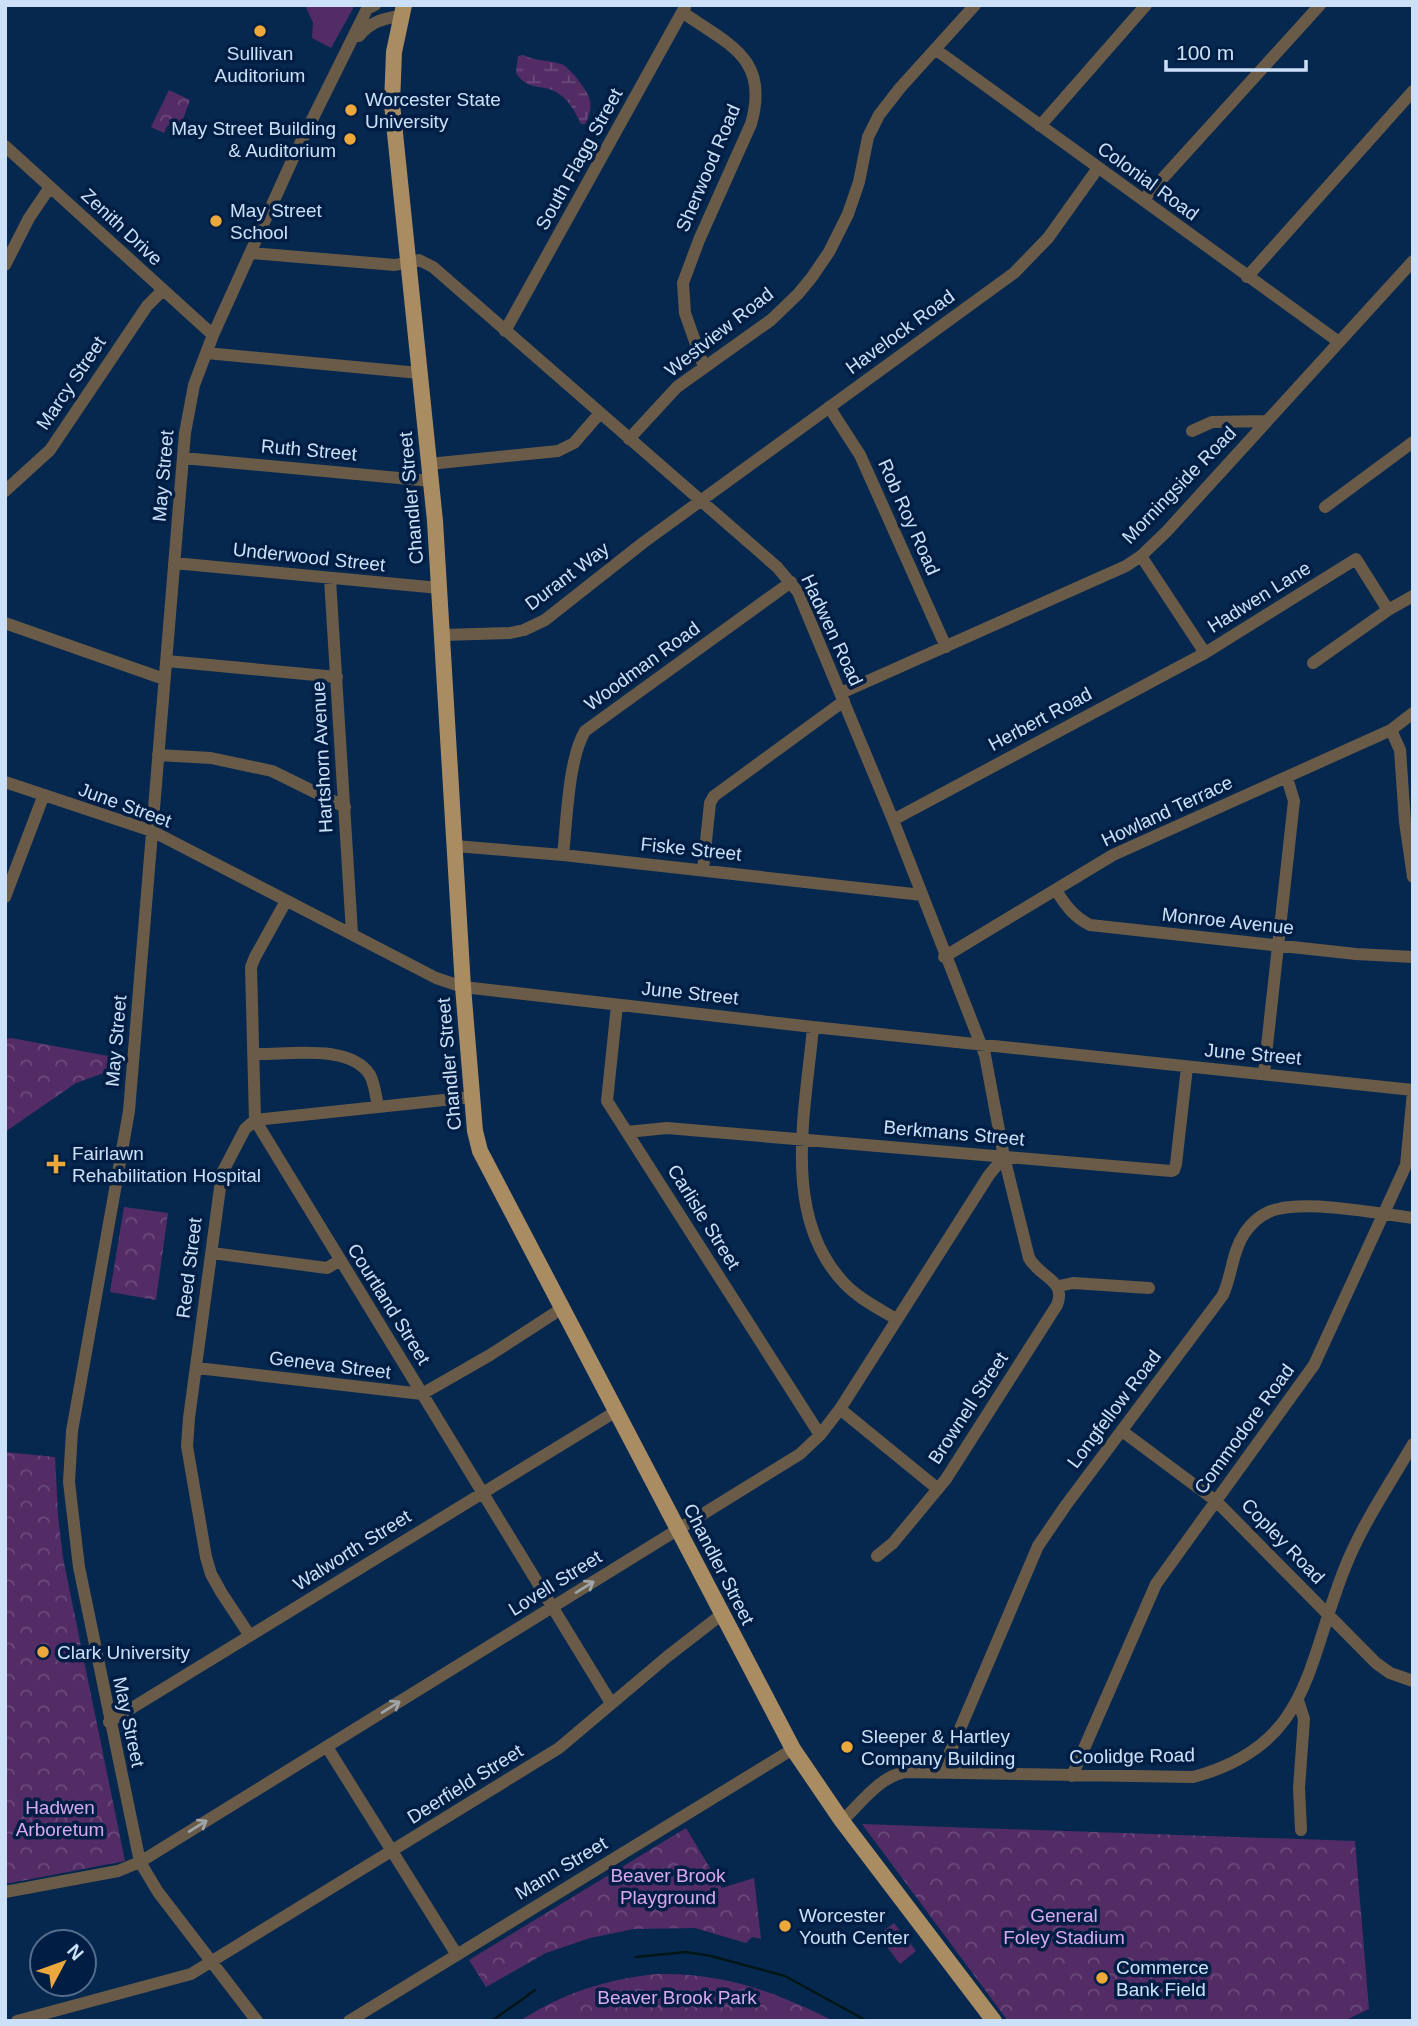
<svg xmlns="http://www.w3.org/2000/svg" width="1418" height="2026" viewBox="0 0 1418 2026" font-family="Arial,sans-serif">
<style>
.grass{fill:#532c65}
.forest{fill:url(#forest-crowns)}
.wetland{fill:url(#wetland-marsh)}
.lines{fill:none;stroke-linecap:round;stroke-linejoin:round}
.stream{stroke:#001616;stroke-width:2.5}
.minor{stroke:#695b47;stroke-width:12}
.major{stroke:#aa8c63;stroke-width:16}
.oneway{stroke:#9fa4a8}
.poi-dot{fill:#eda83b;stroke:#001e43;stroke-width:2.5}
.labels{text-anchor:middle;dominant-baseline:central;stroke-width:7;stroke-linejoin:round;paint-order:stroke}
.poi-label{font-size:19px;fill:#cce0f8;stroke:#001e43;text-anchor:start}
.street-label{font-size:19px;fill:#cce0f8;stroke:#001e43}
.park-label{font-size:19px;fill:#d9a8f0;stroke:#001e43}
</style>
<defs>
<pattern id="forest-crowns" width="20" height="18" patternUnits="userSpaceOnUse" patternTransform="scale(1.75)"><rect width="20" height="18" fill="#532c65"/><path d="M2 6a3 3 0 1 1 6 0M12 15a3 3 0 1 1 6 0" fill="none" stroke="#6b4a7c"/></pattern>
<pattern id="wetland-marsh" width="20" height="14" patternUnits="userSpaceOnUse" patternTransform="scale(1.75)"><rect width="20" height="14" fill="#532c65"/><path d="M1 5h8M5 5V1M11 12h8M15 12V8" fill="none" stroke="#6b4a7c"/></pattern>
</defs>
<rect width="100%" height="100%" fill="#07284e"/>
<path class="grass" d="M305 5H355L331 48 312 38 313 23Z
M894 1923 916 1951 900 1964 878 1935Z"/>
<path class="forest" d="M169 90 190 100 182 122 167 126 164 133 151 127Z
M11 1038 124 1059 123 1066 76 1083 5 1132V1039Z
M124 1207 168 1213 156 1300 110 1292Z
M5 1452 55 1457 58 1516 63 1558 125 1861 5 1884Z
M862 1824 1355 1841 1369 2009 1344 2021H1008Z
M686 1828 722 1888 754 1878 761 1939 752 1937 746 1943 695 1928 634 1929 590 1938 546 1953 486 1987 469 1960Z
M657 1974C725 1973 773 1991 834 2021H520C562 1993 607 1979 657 1974Z"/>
<path class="wetland" d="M523 55C535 61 548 60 561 64 569 66 586 89 589 97 592 105 590 116 585 124H581C575 112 569 99 556 92 540 83 529 92 516 73L518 56Z"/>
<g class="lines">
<path class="stream" d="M636 1957 686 1952 711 1956 785 1976 867 2021
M492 2021 535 1990"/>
<path class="minor" d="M682 12C729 45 770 58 751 124L699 240 683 283 685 313 704 367
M359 36C370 22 384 18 401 16
M935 49 1339 342
M1040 126 1146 5
M5 146 213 335
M1143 200 1320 5
M251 253 395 265 419 260 433 267 777 567 798 592 893 820 985 1055 1004 1157 1029 1258C1040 1278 1067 1280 1057 1305L946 1479 893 1543 877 1556
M5 265 29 218 50 187
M1247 277 1413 91
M505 331 685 7
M206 353 419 373
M829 407 860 455 946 647
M1192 431 1212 422 1267 421
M629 439 677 387 771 320 798 294 812 277 829 252 848 214 859 182 868 137 879 115 900 88 975 5
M183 458 431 481
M429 464 558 451 574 443 600 413
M5 491 50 450 147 306 162 291
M1325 507 1413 442
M1141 556 1205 653 1356 559 1388 610 1413 596
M174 563 439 588
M330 579 352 933
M5 623 164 679
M442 635 510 633 524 630 545 620 644 542 1014 273 1048 238 1098 168
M167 661 337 677
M1313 663 1388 610
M841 693 1126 566 1141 556 1167 531 1413 261
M1391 730 1400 750 1405 822 1413 877
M158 755 211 758 272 771 345 807
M5 782 152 831 436 978 463 987 813 1027 1413 1090
M893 820 1205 653
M455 846 563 855 922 895
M563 855C567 820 568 760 585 731L791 582
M703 870 710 803 714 796 844 701
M1056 890C1065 905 1074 917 1090 925L1356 954 1413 957
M5 897 43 797
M286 901 255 957 251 967 255 1120 611 1703
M944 957 1113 855 1391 730 1413 713
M617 1005 607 1101 820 1435
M813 1027C806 1109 780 1215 844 1283 858 1298 878 1308 896 1319
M254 1054C287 1055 350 1043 370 1075 375 1085 376 1097 378 1107
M1264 1073 1294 801 1287 778
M627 1132 667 1128 1171 1171 1174 1170 1176 1164 1187 1067
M212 1253 327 1268 339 1261
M1059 1286 1073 1283 1149 1288
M197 1368 422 1394 490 1355 561 1309
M840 1409 938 1489
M1122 1431 1216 1501 1376 1663 1390 1673 1413 1681
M250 1636 221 1592 211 1574 206 1557 187 1446 189 1418 222 1173 245 1129 255 1120 472 1097
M1298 1700 1304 1719 1299 1788 1301 1830
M109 1722 615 1412
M327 1747 457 1955
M942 1771 1038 1546 1066 1505 1223 1295C1232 1275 1232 1252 1244 1234 1252 1222 1264 1212 1278 1209 1311 1201 1377 1213 1413 1218
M1072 1776 1156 1584 1314 1365 1406 1165 1413 1092
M842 1821C861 1803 879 1777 905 1772L1193 1777C1310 1746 1306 1666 1344 1570 1361 1526 1389 1485 1413 1444
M5 1892 118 1871 140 1862 800 1454 820 1435 840 1409 989 1175 1004 1157
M17 2021 191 1974 559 1748 668 1656 721 1615
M257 2021 158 1892 140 1862 79 1567 69 1482 72 1431 129 1111 185 433 194 385 213 335 295 154 367 9 375 5
M349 2021 793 1749"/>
<path class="major" d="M404 5 394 52 392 104 435 521 463 987 475 1131 480 1151 793 1749 842 1821 994 2021"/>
</g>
<defs><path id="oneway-shaft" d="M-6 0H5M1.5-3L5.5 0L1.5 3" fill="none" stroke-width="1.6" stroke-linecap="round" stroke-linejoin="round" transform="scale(1.75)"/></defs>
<g class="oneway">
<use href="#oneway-shaft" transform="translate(585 1587) rotate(-32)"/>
<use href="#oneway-shaft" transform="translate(391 1707) rotate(-32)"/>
<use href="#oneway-shaft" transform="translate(198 1826) rotate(-32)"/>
</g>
<g class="poi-dot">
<circle cx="260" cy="31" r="7"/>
<circle cx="351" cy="110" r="7"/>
<circle cx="350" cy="139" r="7"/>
<circle cx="216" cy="221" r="7"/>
<path d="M52.5 1153.5h7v7h7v7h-7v7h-7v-7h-7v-7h7z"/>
<circle cx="43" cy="1652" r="7"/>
<circle cx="847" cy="1747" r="7"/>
<circle cx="785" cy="1926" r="7"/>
<circle cx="1102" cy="1978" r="7"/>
</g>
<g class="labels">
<g class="poi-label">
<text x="260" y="53" text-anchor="middle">Sullivan<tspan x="260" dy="22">Auditorium</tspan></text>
<text x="365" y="99">Worcester State<tspan x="365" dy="22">University</tspan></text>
<text x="336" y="128" text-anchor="end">May Street Building<tspan x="336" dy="22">&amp; Auditorium</tspan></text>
<text x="230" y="210">May Street<tspan x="230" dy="22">School</tspan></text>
<text x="72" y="1153">Fairlawn<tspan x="72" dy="22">Rehabilitation Hospital</tspan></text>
<text x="57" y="1652">Clark University</text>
<text x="861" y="1736">Sleeper &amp; Hartley<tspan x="861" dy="22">Company Building</tspan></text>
<text x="799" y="1915">Worcester<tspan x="799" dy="22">Youth Center</tspan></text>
<text x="1116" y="1967">Commerce<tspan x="1116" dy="22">Bank Field</tspan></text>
</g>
<g class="street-label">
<text transform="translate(579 159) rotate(-61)">South Flagg Street</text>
<text transform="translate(708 168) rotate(-67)">Sherwood Road</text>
<text transform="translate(1148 181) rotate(36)">Colonial Road</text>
<text transform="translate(122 227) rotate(43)">Zenith Drive</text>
<text transform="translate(719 332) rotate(-38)">Westview Road</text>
<text transform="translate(900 332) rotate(-36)">Havelock Road</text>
<text transform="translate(71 383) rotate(-56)">Marcy Street</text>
<text transform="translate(309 450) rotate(5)">Ruth Street</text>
<text transform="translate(163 476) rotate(-85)">May Street</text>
<text transform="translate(1179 485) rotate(-46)">Morningside Road</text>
<text transform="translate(411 498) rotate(-95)">Chandler Street</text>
<text transform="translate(909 517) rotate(66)">Rob Roy Road</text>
<text transform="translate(309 557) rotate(6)">Underwood Street</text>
<text transform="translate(567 576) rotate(-37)">Durant Way</text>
<text transform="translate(1259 597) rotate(-32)">Hadwen Lane</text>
<text transform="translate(832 630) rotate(65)">Hadwen Road</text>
<text transform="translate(642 666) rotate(-36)">Woodman Road</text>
<text transform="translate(1040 719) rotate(-28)">Herbert Road</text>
<text transform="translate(322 757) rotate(-93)">Hartshorn Avenue</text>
<text transform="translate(125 805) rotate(20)">June Street</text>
<text transform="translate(1167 811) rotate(-25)">Howland Terrace</text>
<text transform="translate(691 849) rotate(6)">Fiske Street</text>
<text transform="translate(1228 921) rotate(6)">Monroe Avenue</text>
<text transform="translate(690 993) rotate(6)">June Street</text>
<text transform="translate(116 1041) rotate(-85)">May Street</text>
<text transform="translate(1253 1054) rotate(5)">June Street</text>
<text transform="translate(449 1064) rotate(-95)">Chandler Street</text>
<text transform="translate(954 1133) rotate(5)">Berkmans Street</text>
<text transform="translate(704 1217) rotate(58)">Carlisle Street</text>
<text transform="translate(189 1268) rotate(-83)">Reed Street</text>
<text transform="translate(389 1304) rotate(58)">Courtland Street</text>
<text transform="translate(330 1365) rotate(7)">Geneva Street</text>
<text transform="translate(968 1408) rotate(-57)">Brownell Street</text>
<text transform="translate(1114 1409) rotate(-53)">Longfellow Road</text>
<text transform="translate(1244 1429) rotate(-54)">Commodore Road</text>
<text transform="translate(1283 1541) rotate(46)">Copley Road</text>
<text transform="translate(352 1550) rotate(-32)">Walworth Street</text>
<text transform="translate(719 1564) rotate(63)">Chandler Street</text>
<text transform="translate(555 1583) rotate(-32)">Lovell Street</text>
<text transform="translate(129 1722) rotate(78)">May Street</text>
<text transform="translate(1132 1756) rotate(-1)">Coolidge Road</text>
<text transform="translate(465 1784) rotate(-32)">Deerfield Street</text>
<text transform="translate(561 1868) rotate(-31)">Mann Street</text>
</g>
<g class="park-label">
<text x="60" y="1807">Hadwen<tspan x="60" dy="22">Arboretum</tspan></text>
<text x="668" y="1875">Beaver Brook<tspan x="668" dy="22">Playground</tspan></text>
<text x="1064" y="1915">General<tspan x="1064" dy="22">Foley Stadium</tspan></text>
<text x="677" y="1997">Beaver Brook Park</text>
</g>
</g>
<rect width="1418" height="2026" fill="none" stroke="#cce0f8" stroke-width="14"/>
<g transform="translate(63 1963) rotate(49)"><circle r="33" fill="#001e43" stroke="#526c8b" stroke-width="2"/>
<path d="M0-5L12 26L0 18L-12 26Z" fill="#eda83b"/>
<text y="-10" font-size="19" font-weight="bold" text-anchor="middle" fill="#cce0f8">N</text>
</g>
<path d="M1166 60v10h140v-10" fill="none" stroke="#cce0f8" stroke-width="3.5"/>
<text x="1176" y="60" font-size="21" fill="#cce0f8" stroke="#001e43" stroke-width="5" paint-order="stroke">100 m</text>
</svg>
